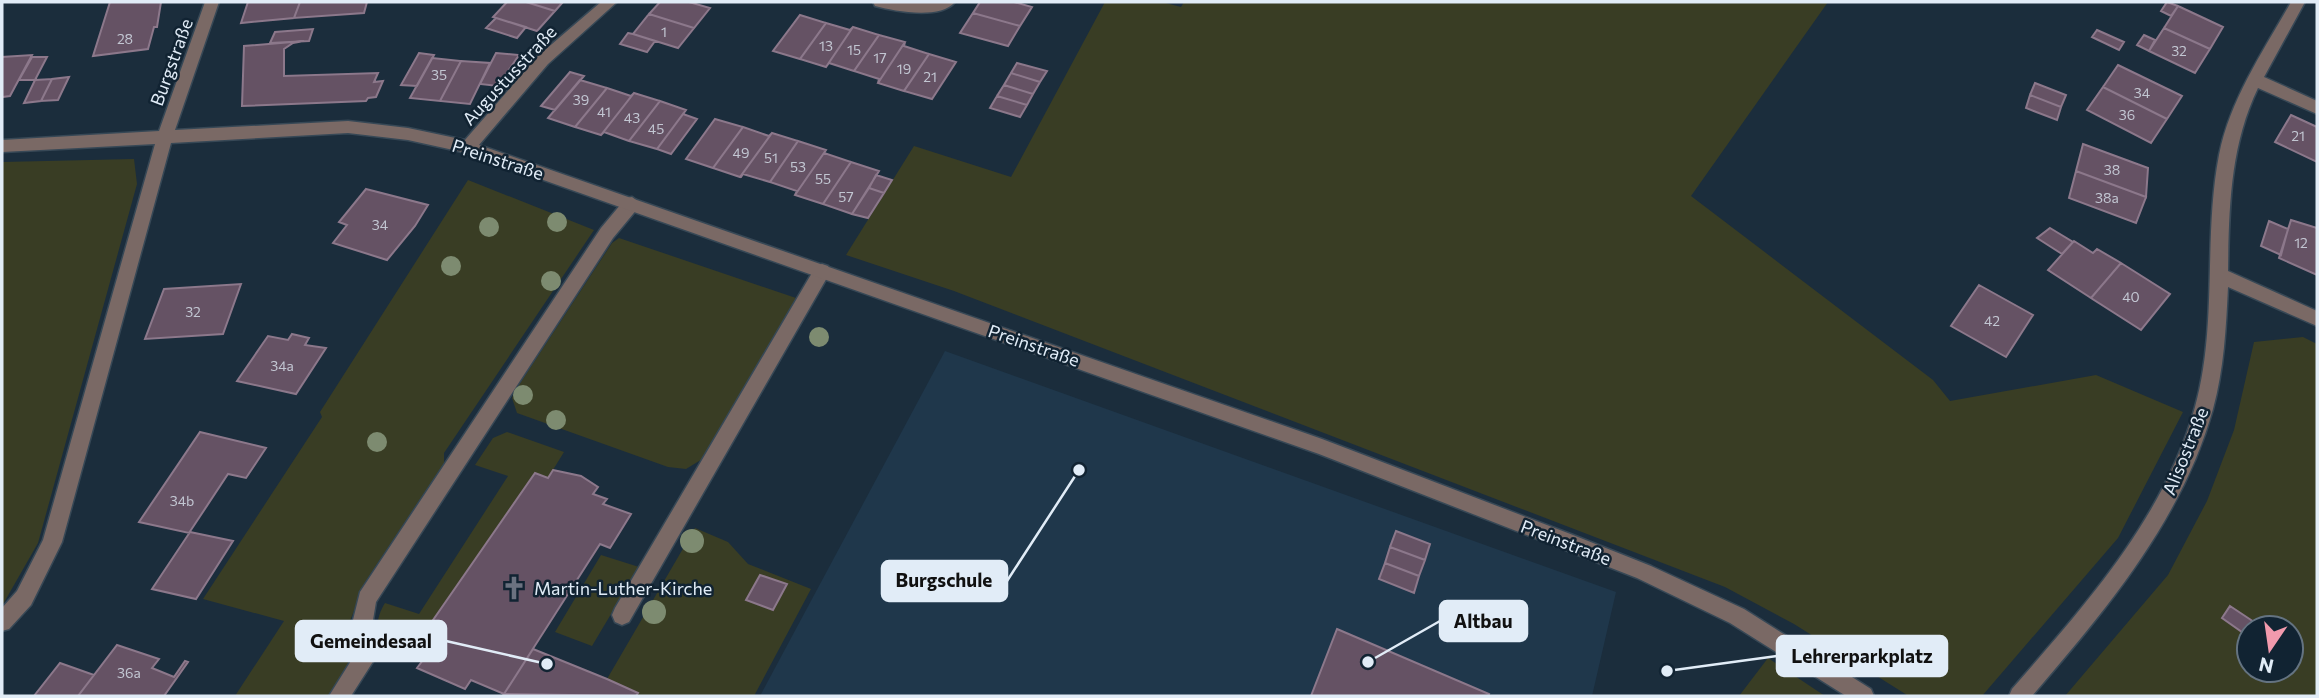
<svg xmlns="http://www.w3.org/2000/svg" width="2319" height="698" viewBox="0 0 2319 698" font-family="Commissioner,sans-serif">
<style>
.built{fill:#1f374b}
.green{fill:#393d24;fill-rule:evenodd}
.building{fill:#655264;stroke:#8c788b;stroke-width:2}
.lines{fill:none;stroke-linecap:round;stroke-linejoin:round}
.service-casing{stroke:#374856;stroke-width:3}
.minor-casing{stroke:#374856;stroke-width:3}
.service{fill:#7a6965;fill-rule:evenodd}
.minor{fill:#7a6965;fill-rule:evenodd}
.tree{fill:#7d8b70}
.labels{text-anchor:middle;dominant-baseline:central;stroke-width:5;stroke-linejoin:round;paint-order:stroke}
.number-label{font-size:14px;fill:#c2c6d2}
.street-label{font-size:18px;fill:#e1ecf7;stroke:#112332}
.poi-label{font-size:18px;fill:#e1ecf7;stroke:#112332;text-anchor:start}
.leader{fill:none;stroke:#e1ecf7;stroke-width:2.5}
.callout-dot{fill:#e1ecf7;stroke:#112332;stroke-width:2.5}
.callout{fill:#e1ecf7;stroke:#e1ecf7;stroke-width:2.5}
.callout-label{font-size:19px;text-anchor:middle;font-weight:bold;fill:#111}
</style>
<rect width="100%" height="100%" fill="#1b2d3c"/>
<path class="built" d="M945 351 1616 592 1592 696H760Z"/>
<path class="green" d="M1105 2H1162L1181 7 1184 2H1828L1691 196 1933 380 1950 401 2096 375 2183 412 2118 538 1982 696 1907 695 1794 624 1725 587 954 291 846 255 914 146 1011 177Z
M134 159 137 184 38 543 2 606V162Z
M468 180 594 230 444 453V463L365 582 350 621C360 652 344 672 328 696H235L284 621 203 599 322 417 320 412Z
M619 238 796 298 704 458 686 469 668 467 517 413 512 398 515 391 612 243Z
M2303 337 2317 344V696H2065L2168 575 2207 501 2234 430 2254 342ZM2249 628H2291V670H2249Z
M507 432 564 452 548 478 535 473 424 633 409 628 394 648C374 639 374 621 385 603L419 614 508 476 475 465 493 438Z
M695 528 728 542 748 564 811 589 754 696H636L638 693 607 679Z
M601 555 639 567 592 646 555 632Z
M1768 658 1825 696H1739Z"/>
<path class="building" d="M110 2H161L157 27H154L148 49 93 56Z
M248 2H300L294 18 241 23Z
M300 2H367L364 13 294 18Z
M507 2H526L555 11 537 31 493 17Z
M526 2H563L555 11Z
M660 2H689L710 8 694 28 649 14Z
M980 2H1014L1032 7 1020 26 973 13Z
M2167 2 2178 6 2171 16 2161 11Z
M2178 6 2223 27 2210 49 2164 28Z
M973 13 1020 26 1008 46 960 33Z
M649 14 694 28 678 48 633 34Z
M800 15 826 23 800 59 773 51Z
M496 18 526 27 517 38 486 28Z
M826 23 850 30 853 27 826 67 800 59Z
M853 27 879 35 854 71 829 63 826 67Z
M2164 28 2210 49 2195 73 2149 51Z
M313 29 309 41 270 43 275 32Z
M2097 30 2124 42 2119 50 2092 37Z
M628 33 633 34 655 41 647 52 620 44Z
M879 35 905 42 878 83 879 79 854 71Z
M2144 35 2155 40 2149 51 2137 45Z
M304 41 293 43 284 49V76L378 73 374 82 383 81 376 97 368 98 366 101 242 106 244 46Z
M905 42 904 46 929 54 904 91 878 83Z
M419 53 434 55 417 86 401 85Z
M496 53 519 55 498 86 480 84Z
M929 54 956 62 932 99 904 91Z
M32 55 10 96 2 97V57Z
M32 57H47L35 80H19Z
M432 58 461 61 440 101 410 98Z
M461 61 490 63 470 104 440 101Z
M1017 63 1047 71 1040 82 1011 73Z
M2118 65 2182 96 2167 119 2103 87Z
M570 72 584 76 555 110 541 106Z
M1011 73 1040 82 1033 94 1004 85Z
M69 77 58 100 41 101 52 79Z
M52 79 41 101 24 103 35 80Z
M580 80 607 88 575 127 548 118Z
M2035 83 2066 95 2061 107 2030 95Z
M1004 85 1033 94 1027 105 997 96Z
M2103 87 2167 119 2151 143 2087 110Z
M607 88 631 96 634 93 601 135 575 127Z
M634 93 660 101 629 141 604 132 601 135Z
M2030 95 2061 107 2057 120 2026 108Z
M997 96 1027 105 1020 117 990 108Z
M660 101 686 110 657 149 629 141Z
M683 114 697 119 671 154 657 149Z
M2291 115 2317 127V162L2275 142Z
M715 119 743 127 713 168 686 159Z
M743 127 769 136 772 133 740 177 713 168Z
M772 133 798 141 770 182 743 174 741 177H740Z
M798 141 826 150 795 195 797 191 770 182Z
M2083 144 2148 168 2146 197 2076 171Z
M826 150 824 153 851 162 823 204 795 195Z
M851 162 879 171 852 214 823 204Z
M2076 171 2146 197 2136 223 2069 198Z
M876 175 892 180 884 193 869 188Z
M869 188 884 193 868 218 852 214Z
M366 189 428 205 415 226 387 260 333 243 347 225 339 222Z
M2291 220 2317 228V275L2279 258Z
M2269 221 2288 229 2281 255 2261 246Z
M2050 228 2073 242 2062 254 2037 238Z
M2074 241 2093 253 2097 249 2121 263 2091 298 2048 270Z
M2121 263 2170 294 2141 330 2091 298Z
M241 284 223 334 145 339 164 289Z
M1979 285 2033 315 2006 357 1951 326Z
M292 334 309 338 305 345 326 348 296 394 237 381 268 336 288 340Z
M200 432 266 448 246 478 228 474 189 533 139 522Z
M553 470 581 476 598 487 593 494 607 499 603 504 631 514 610 548 600 544 504 694 471 680 465 689 417 668 423 660 394 648 409 627 424 633 535 473 548 478Z
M1396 531 1430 544 1425 560 1390 547Z
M190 532 233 541 196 599 152 589Z
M1390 547 1425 560 1419 576 1385 563Z
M1385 563 1419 576 1414 593 1379 579Z
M760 575 787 584 773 610 746 600Z
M2230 606 2263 628H2249V637L2222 618Z
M1337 629 1489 694 1488 696H1311Z
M117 645 159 659 152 668 174 677 185 661 188 662 164 696H78Z
M533 649 607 679 638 693 636 696 504 694Z
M60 663 94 675 78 696H34Z"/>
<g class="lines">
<g class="service-casing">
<path id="service" d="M632 197 640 203 638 208 613 238 376 602 373 620 379 650 376 657 351 696H329L359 648 353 620 360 592 601 228 626 198Z
M822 264 828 266 830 271 828 276 629 622 622 625 615 622 612 615 615 608 816 266Z"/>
</g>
<g class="minor-casing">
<path id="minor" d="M205 2H219L175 130 348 121 408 128 465 140 538 56 601 2H617L548 64 479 145 1322 439 1573 535 1651 566 1744 609 1871 689 1874 696H1846L1730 623 1637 578 1319 454 467 153 408 140 348 133 171 143 62 542 31 605 9 629 2 631V608L17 591 43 540 155 144 2 152V140L159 131Z
M873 2H955C940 20 894 11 875 6Z
M2291 2H2305L2264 77 2317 101V114L2258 88C2230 146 2229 208 2228 271L2317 311V326L2228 287C2226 328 2224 369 2213 409 2182 520 2106 610 2032 696H2009L2012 689C2085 605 2165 517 2195 407 2218 324 2203 238 2219 155 2230 99 2264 50 2291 2Z"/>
</g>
<use href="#service" class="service"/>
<use href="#minor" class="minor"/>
</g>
<g class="tree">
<circle cx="557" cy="222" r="10"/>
<circle cx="489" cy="227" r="10"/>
<circle cx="451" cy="266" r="10"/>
<circle cx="551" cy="281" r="10"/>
<circle cx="819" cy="337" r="10"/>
<circle cx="523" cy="395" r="10"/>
<circle cx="556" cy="420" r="10"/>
<circle cx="377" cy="442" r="10"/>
<circle cx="692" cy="541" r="12"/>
<circle cx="654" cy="612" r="12"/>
</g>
<defs>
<g id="church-bare" transform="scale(1.89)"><path d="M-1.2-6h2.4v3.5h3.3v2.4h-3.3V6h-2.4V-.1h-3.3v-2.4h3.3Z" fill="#6b7280" stroke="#112332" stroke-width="2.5" paint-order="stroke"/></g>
</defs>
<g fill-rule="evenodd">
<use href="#church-bare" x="514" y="588"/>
</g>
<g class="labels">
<g class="number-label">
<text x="664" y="31">1</text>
<text x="125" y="38">28</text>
<text x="826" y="45">13</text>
<text x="854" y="49">15</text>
<text x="2179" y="50">32</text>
<text x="880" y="57">17</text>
<text x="904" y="68">19</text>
<text x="439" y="74">35</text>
<text x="930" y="76">21</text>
<text x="2142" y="92">34</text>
<text x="581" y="99">39</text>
<text x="604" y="111">41</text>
<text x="2127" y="114">36</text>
<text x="632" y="117">43</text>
<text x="656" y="128">45</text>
<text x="2298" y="135">21</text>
<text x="741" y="152">49</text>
<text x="771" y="157">51</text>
<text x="798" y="166">53</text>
<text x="2112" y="169">38</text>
<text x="823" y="178">55</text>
<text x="846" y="196">57</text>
<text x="2107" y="197">38a</text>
<text x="380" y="224">34</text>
<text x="2301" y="242">12</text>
<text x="2131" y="296">40</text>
<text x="193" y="311">32</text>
<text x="1992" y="320">42</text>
<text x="282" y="365">34a</text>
<text x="182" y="500">34b</text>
<text x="129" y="672">36a</text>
</g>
<g class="street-label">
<text transform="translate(171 62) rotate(-70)">Burgstraße</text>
<text transform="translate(509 75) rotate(-47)">Augustusstraße</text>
<text transform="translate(498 159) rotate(18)">Preinstraße</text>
<text transform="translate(1034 345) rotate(19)">Preinstraße</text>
<text transform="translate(2185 451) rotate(-68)">Alisostraße</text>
<text transform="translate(1566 542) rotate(21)">Preinstraße</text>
</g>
<g class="poi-label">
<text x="534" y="588">Martin-Luther-Kirche</text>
</g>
</g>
<path class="leader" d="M1079 470L1007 581M1368 662L1440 621M547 664L446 641M1667 671L1777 656"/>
<g class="callout-dot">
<circle cx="1079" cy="470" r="7"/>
<circle cx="1368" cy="662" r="7"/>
<circle cx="547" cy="664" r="7"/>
<circle cx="1667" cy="671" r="7"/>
</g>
<g class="callout">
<rect x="882" y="561" width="125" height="40" rx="7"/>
<rect x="1440" y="601" width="87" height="40" rx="7"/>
<rect x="296" y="621" width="150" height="40" rx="7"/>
<rect x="1777" y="636" width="170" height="40" rx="7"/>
</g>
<g class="callout-label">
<text x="944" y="587">Burgschule</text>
<text x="1483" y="628">Altbau</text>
<text x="371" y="648">Gemeindesaal</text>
<text x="1862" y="663">Lehrerparkplatz</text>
</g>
<rect width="2319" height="698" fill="none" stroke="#e1ecf7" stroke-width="7"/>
<g transform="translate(2270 649) rotate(193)"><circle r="33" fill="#112332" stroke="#647381" stroke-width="2"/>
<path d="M0-5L12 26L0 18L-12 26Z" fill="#f29aad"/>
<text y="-10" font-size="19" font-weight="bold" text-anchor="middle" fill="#e1ecf7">N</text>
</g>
</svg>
